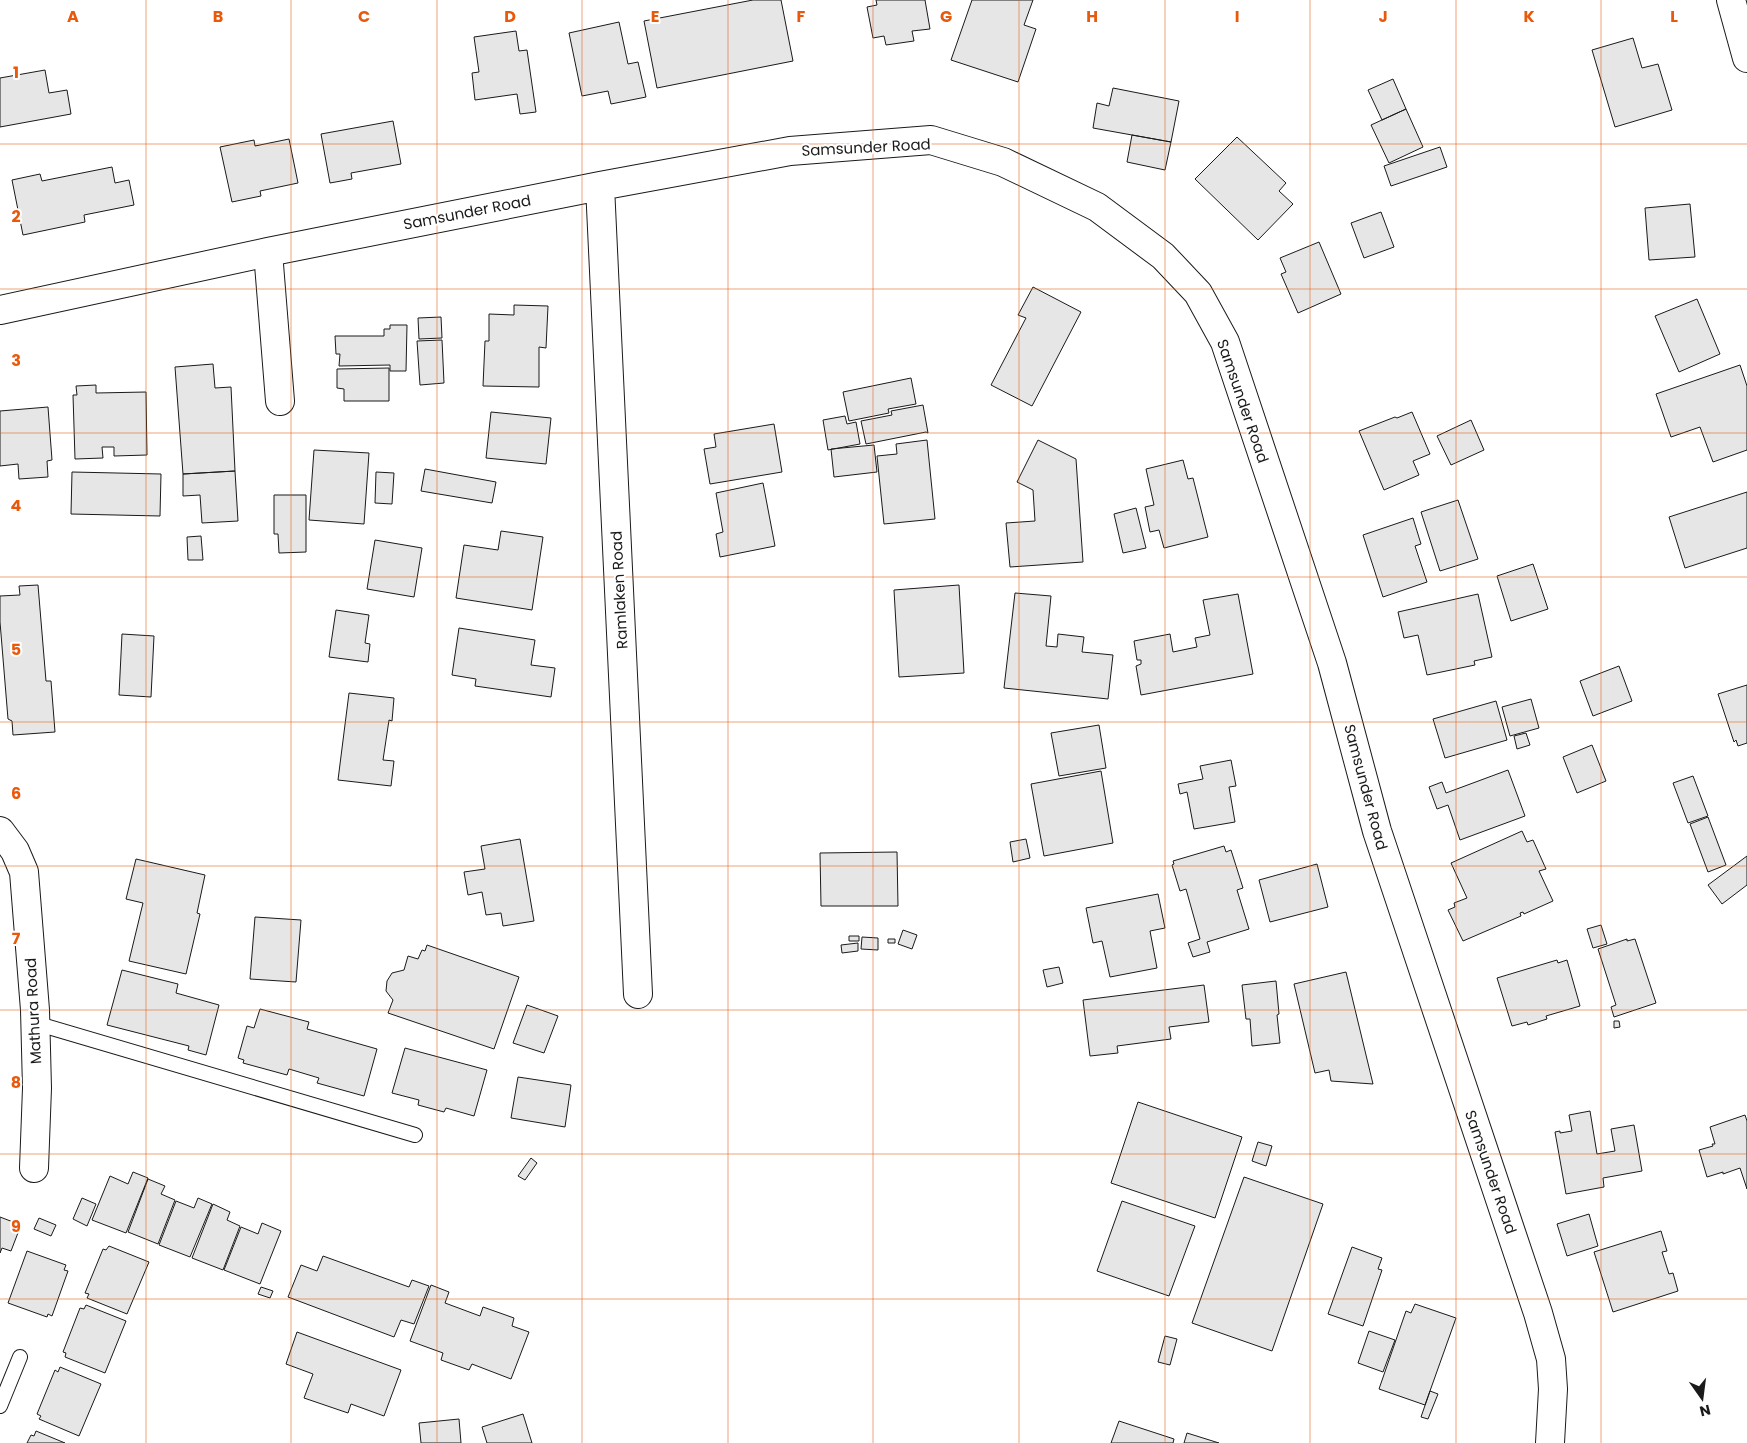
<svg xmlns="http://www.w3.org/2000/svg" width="1747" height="1443" viewBox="0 0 1747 1443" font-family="Poppins,sans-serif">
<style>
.building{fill:#e6e6e6;stroke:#1a1a1a}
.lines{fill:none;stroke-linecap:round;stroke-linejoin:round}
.lane-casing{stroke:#1a1a1a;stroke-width:16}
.street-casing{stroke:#1a1a1a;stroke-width:30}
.lane{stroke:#fff;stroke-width:14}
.street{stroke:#fff;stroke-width:28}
.grid{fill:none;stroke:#e8590c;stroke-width:1;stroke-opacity:0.55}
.labels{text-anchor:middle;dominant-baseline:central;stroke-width:4;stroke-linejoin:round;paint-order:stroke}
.street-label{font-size:15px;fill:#1a1a1a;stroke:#fff}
.grid-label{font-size:16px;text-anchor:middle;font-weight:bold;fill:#e8590c;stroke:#fff;stroke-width:4;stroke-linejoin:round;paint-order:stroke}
</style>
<rect width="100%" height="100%" fill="#fff"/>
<path class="building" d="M753 0H781L793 61 657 88 644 21Z
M876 0H925L930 29 912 31 914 41 886 45 884 36 873 38 867 7 877 5Z
M972 0H1033L1024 25 1036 29 1018 82 951 60Z
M619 22 628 64 638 62 646 97 611 104 608 91 582 96 569 33Z
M516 31 519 51 527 50 536 112 520 114 517 94 475 100 472 73 479 72 474 37Z
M1633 38 1642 68 1658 64 1672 110 1615 127 1592 50Z
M45 70 49 93 67 90 71 114 0 127V78Z
M1393 79 1406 109 1382 120 1368 90Z
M1113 88 1179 101 1171 142 1093 128 1097 103 1109 106Z
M1406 109 1423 147 1389 163 1371 125Z
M393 121 401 164 351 173 352 179 330 183 321 134Z
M1132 135 1171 142 1165 170 1127 162Z
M1237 137 1286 183 1279 191 1293 204 1258 240 1195 179Z
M289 139 298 183 260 191 261 196 232 202 220 147 254 140 255 146Z
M1440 147 1447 167 1391 186 1384 166Z
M112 167 115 183 129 180 134 205 84 215 85 222 23 235 12 180 40 174 42 181Z
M1690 204 1695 257 1649 260 1645 208Z
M1381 212 1394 247 1364 258 1351 223Z
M1319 242 1341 294 1298 313 1281 274 1286 272 1280 258Z
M1033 287 1081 312 1032 406 991 385 1026 318 1018 315Z
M1697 299 1720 354 1679 372 1655 316Z
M514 305 548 306 546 348 539 347V387L483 386 485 341H489V314L514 315Z
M441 317 442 338 419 339 418 318Z
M390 325H407L406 371H390V365L339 366 340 354H336L335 336H384V329H390Z
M442 340 444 383 420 385 417 341Z
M213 364 215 388 231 387 235 471 183 474 175 367Z
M1740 365 1747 386V450L1713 462 1700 427 1671 437 1656 394Z
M389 368V401H344V389L337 388V369Z
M911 378 916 404 888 409 889 413 849 421 843 392Z
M96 385V393L146 392 147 455 114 456V447H102L103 458 75 459 73 395H77L76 386Z
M923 405 928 433 926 432 866 444 861 421 892 415 891 411Z
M48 407 52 460 47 461 48 477 19 479 18 464 0 466V411Z
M491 412 551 418 546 464 486 458Z
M1412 412 1430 454 1413 461 1419 475 1384 490 1359 431 1395 417 1397 418Z
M845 416 847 424 856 422 860 444 828 450 823 420Z
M1471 420 1484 450 1451 465 1437 436Z
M774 424 782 472 710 484 704 449 716 447 714 434Z
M927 440 935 519 884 524 877 456 897 454 896 444Z
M1038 440 1076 459 1083 562 1010 567 1006 523 1035 521 1033 490 1017 482Z
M874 445 877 472 834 477 831 449Z
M314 450 369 453 364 524 309 520Z
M1183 460 1188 479 1193 478 1208 537 1164 548 1159 530 1150 532 1145 507 1154 505 1146 469Z
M425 469 496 482 492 503 421 491Z
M235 471 238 521 202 523 200 495 183 496V474Z
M72 472 161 474 160 516 71 514Z
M376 472 394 473 392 504 375 503Z
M763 483 775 546 720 557 716 534 723 532 716 493Z
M1747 492V548L1685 568 1669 517Z
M274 495H306V552L279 553 278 534H274Z
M1458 500 1478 559 1440 571 1421 512Z
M1136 508 1146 548 1123 553 1114 514Z
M1413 518 1421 544 1415 546 1427 582 1383 597 1363 535Z
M501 531 543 537 532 610 456 598 464 545 498 550Z
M201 536 203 560H188L187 537Z
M375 540 422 548 414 597 367 589Z
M1533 564 1548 609 1511 621 1497 576Z
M38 585 46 681H51L55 732 13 735 12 721 8 719 0 622V596L20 595 19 586Z
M959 585 964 673 899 677 894 590Z
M1015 593 1051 596 1046 646 1057 647 1058 634 1084 637 1082 652 1113 655 1108 699 1004 688Z
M1238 594 1253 674 1141 695 1136 666 1141 664V660H1137L1134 641 1170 634 1173 652 1197 647 1195 638 1210 635 1203 600Z
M1478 594 1492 657 1474 661 1475 665 1427 675 1418 635 1404 638 1398 612Z
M336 610 369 615 365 643 370 644 368 662 329 657Z
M459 628 535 640 531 665 555 668 551 697 475 686 476 679 452 675Z
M122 634 154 636 151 697 119 695Z
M1619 666 1632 701 1593 716 1580 681Z
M1747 685V743L1738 746 1736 740 1734 742 1718 694Z
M349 693 394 698 392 721 389 720 383 760 394 761 391 786 338 780Z
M1531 699 1539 728 1510 736 1502 707Z
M1496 701 1507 740 1445 758 1433 719Z
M1099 725 1106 768 1059 776 1051 733Z
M1526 733 1530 745 1517 749 1514 736Z
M1592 745 1606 781 1577 793 1563 757Z
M1231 760 1236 786 1229 787 1235 822 1194 829 1187 792 1180 794 1178 784 1203 779 1200 766Z
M1508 770 1525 816 1460 840 1448 805 1437 809 1429 787 1442 782 1446 793Z
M1101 771 1113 843 1044 856 1031 784Z
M1693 776 1708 816 1688 823 1673 783Z
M1708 817 1726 865 1708 872 1690 824Z
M1522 831 1527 842 1533 840 1546 869 1539 871 1553 901 1524 914 1523 912 1520 913 1521 916 1463 941 1448 910 1455 907 1454 903 1467 898 1451 863Z
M520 839 534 921 503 926 501 913 486 915 482 892 468 895 464 872 485 869 481 846Z
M1026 839 1030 858 1013 862 1010 842Z
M1224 846 1226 852 1231 850 1243 888 1237 890 1249 929 1207 942 1210 952 1193 957 1188 943 1200 939 1186 889 1180 891 1172 865 1174 864 1173 861Z
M897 852 898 906H821L820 853Z
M1747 856V885L1722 904 1708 885Z
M136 859 205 875 197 913 200 914 186 974 129 961 143 903 126 899Z
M1317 864 1328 907 1270 922 1259 880Z
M1158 894 1165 928 1150 931 1157 968 1110 977 1102 941 1093 943 1086 908Z
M255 917 301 920 296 982 250 979Z
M1601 925 1607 944 1593 948 1587 929Z
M903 930 917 935 912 949 898 944Z
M849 936H859V941H849Z
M862 937 878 938V950L861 949Z
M888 939H895V943H888Z
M1627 939V941L1635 939 1656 1003 1614 1017 1611 1007 1616 1005 1598 949Z
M858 943V951L842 953 841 945Z
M427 945 519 977 494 1049 388 1013 393 1000 386 991 387 981 392 973 404 970 408 956 418 959 422 950 425 951Z
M1557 960 1558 963 1567 960 1580 1006 1546 1016 1547 1019 1528 1025 1527 1022 1512 1026 1497 978Z
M1059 967 1063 983 1047 987 1043 970Z
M122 970 178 984 176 993 219 1005 206 1055 188 1050 189 1046 107 1025Z
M1346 972 1373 1084 1331 1081 1329 1070 1315 1073 1294 984Z
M1276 981 1279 1014 1277 1015 1280 1043 1252 1046 1250 1019H1246L1242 985Z
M1204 985 1209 1022 1169 1027 1171 1039 1117 1046 1118 1053 1090 1056 1083 1000Z
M527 1005 558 1016 544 1053 513 1043Z
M260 1009 309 1022 307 1029 377 1049 364 1096 317 1083 319 1078 289 1069 287 1075 243 1063 244 1060 238 1058 247 1026 254 1028Z
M1614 1021H1619L1620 1027 1614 1028Z
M405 1048 487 1070 474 1116 446 1108 444 1112 418 1105 419 1100 392 1093Z
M518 1077 571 1085 565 1127 511 1118Z
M1138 1102 1242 1137 1215 1218 1111 1183Z
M1590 1111 1597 1154 1615 1151 1611 1129 1634 1125 1642 1171 1603 1178 1604 1187 1566 1194 1555 1132 1560 1131V1133L1572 1131 1569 1115Z
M1745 1115 1747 1121V1189L1740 1168 1723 1174V1172L1707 1177 1699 1150 1713 1146 1712 1144H1715L1710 1127Z
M1258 1142 1272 1146 1266 1166 1252 1161Z
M531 1158 537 1163 525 1180 518 1176Z
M133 1172 148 1178 126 1233 92 1220 110 1176 128 1184Z
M1244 1177 1323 1204 1272 1351 1192 1323Z
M148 1179 165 1186 161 1194 175 1200 158 1244 128 1232Z
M82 1198 96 1204 87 1226 73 1219Z
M198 1198 212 1204 190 1257 159 1245 176 1201 194 1208Z
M1122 1201 1195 1226 1169 1296 1097 1271Z
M213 1204 230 1212 227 1220 240 1226 223 1270 192 1258Z
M1589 1214 1598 1246 1567 1256 1557 1224Z
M0 1217 21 1225 11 1251 2 1248 0 1253Z
M39 1218 56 1225 51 1236 34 1229Z
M262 1223 281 1231 260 1284 224 1270 241 1227 258 1234Z
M1661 1231 1667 1251 1662 1252 1669 1274 1673 1273 1678 1291 1613 1312 1594 1252Z
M109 1246 149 1262 127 1314 87 1298 89 1294 85 1293 103 1249 106 1250Z
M1352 1247 1382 1258 1378 1269 1382 1270 1363 1326 1328 1314Z
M27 1251 66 1265 64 1270 68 1271 52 1316 48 1314 47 1317 8 1303Z
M323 1256 409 1287 412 1280 429 1286 414 1324 401 1320 394 1337 288 1297 301 1265 317 1271Z
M431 1285 449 1292 445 1303 480 1316 483 1307 514 1318 512 1326 529 1332 511 1379 472 1364 469 1370 441 1360 443 1353 410 1341Z
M261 1287 273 1291 270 1298 258 1294Z
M1415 1304 1456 1318 1425 1405 1379 1389 1406 1311 1411 1313Z
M86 1305 126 1321 105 1373 65 1357 66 1353 63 1352 80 1308 84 1309Z
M1369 1331 1395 1340 1383 1372 1358 1363Z
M297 1332 401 1370 384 1416 351 1404 348 1413 304 1398 313 1374 286 1364Z
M1165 1336 1177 1339 1170 1365 1158 1362Z
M60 1367 101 1384 79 1436 39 1419 41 1416 37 1414 55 1370 58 1372Z
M1430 1391 1438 1394 1428 1419 1421 1417Z
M523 1414 532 1443H487L482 1427Z
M459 1419 461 1443H421L419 1423Z
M1119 1421 1174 1439 1173 1443H1111Z
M36 1431 65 1443H27L31 1435 34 1436Z
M1187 1433 1219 1443H1184Z"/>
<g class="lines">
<g class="lane-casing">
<path id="lane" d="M35 1023 415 1135
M0 1406 20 1357"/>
</g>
<g class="street-casing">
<path id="street" d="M1731 0 1747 58
M600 186 638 994
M268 252 280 401
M0 310 268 252 600 186 790 151 931 140 1003 162 1097 207 1163 256 1198 293 1225 342 1332 663 1377 831 1538 1313 1551 1359 1553 1389 1550 1443
M0 831 15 851 24 872 35 1010 37 1088 34 1168"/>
</g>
<use href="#lane" class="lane"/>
<use href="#street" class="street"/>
</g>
<path class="grid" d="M146 0V1443M291 0V1443M437 0V1443M582 0V1443M728 0V1443M873 0V1443M1019 0V1443M1165 0V1443M1310 0V1443M1456 0V1443M1601 0V1443M0 144H1747M0 289H1747M0 433H1747M0 577H1747M0 722H1747M0 866H1747M0 1010H1747M0 1154H1747M0 1299H1747"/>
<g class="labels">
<g class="street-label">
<text transform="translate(866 147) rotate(-3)">Samsunder Road</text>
<text transform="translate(467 212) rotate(-11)">Samsunder Road</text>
<text transform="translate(1243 401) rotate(71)">Samsunder Road</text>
<text transform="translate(619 590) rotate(-93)">Ramlaken Road</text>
<text transform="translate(1366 787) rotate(75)">Samsunder Road</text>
<text transform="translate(33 1011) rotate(-93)">Mathura Road</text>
<text transform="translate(1491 1172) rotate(71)">Samsunder Road</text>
</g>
</g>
<g class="grid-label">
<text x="73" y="22">A</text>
<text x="218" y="22">B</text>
<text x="364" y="22">C</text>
<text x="510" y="22">D</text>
<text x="655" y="22">E</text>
<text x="801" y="22">F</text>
<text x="946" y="22">G</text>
<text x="1092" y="22">H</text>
<text x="1237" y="22">I</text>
<text x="1383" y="22">J</text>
<text x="1529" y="22">K</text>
<text x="1674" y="22">L</text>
<text x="16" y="78">1</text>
<text x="16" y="222">2</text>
<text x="16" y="366">3</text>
<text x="16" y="511">4</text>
<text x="16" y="655">5</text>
<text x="16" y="799">6</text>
<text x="16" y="944">7</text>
<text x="16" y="1088">8</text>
<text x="16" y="1232">9</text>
</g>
<g transform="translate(1702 1398) rotate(166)" stroke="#ffffff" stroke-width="4" paint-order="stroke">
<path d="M0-4L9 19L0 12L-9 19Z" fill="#1a1a1a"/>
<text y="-8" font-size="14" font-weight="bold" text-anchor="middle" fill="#1a1a1a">N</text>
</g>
</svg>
